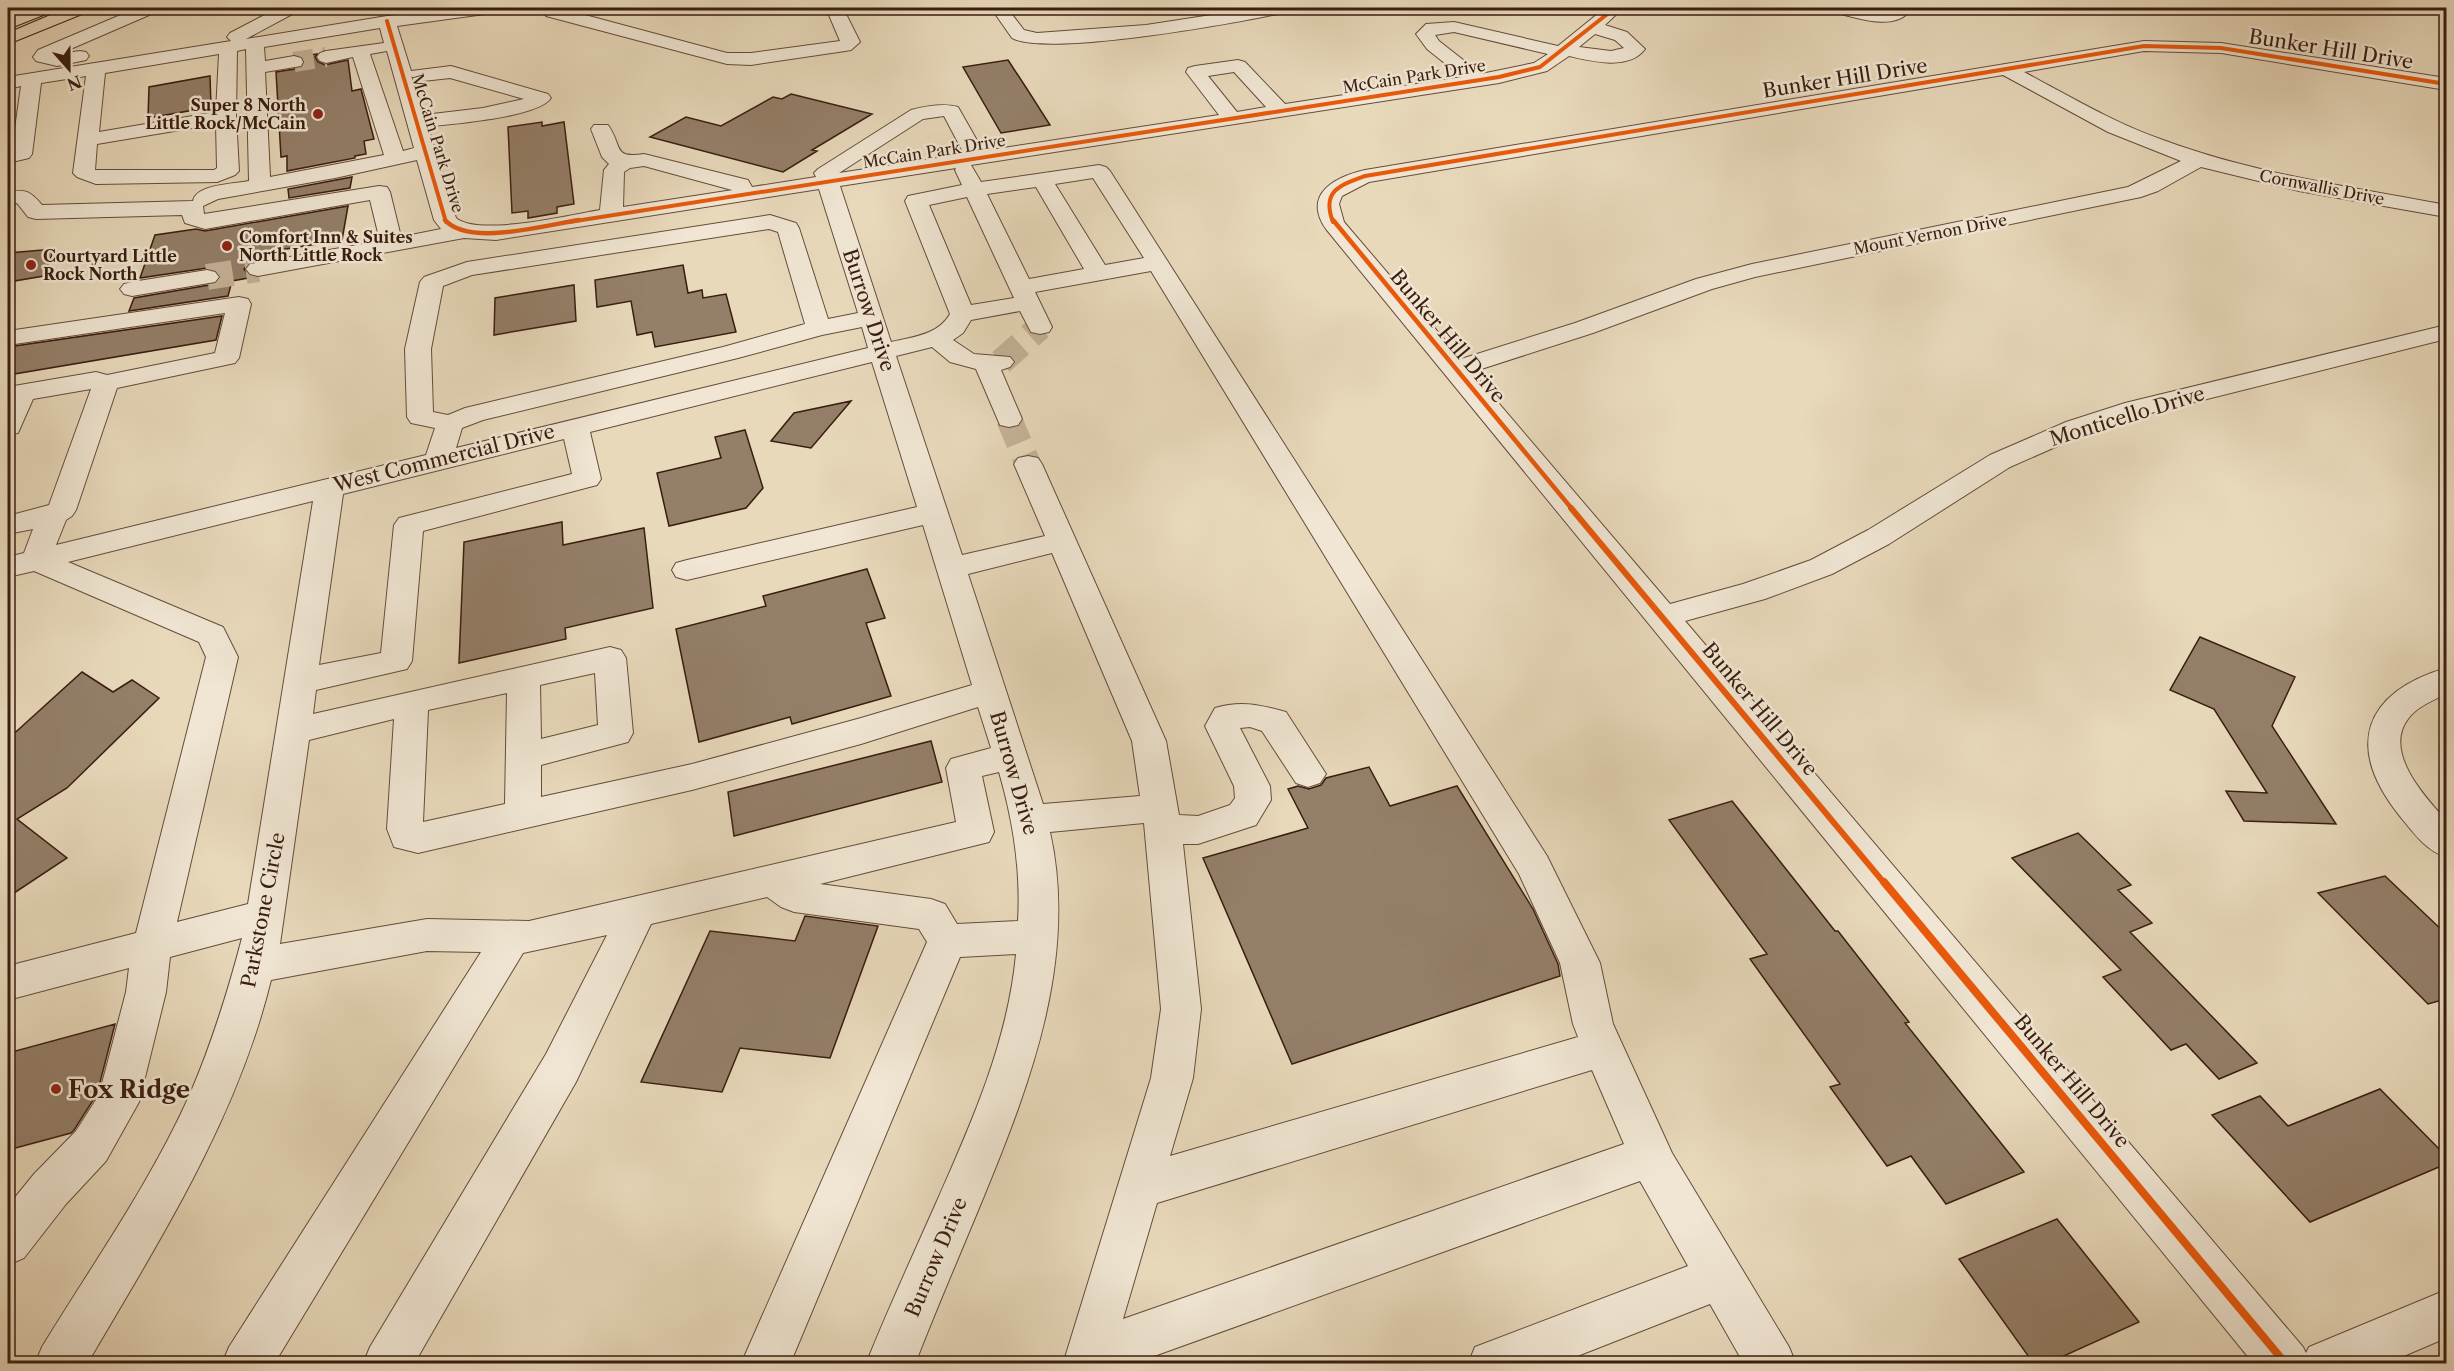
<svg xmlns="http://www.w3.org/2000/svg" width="2454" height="1371" viewBox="0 0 2454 1371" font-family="'Libre Caslon Text',serif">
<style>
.building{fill:#947f69;stroke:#391d10;stroke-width:1.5}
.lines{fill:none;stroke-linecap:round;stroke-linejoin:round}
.minor-tunnel-far1{stroke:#c5b399;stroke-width:20;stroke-dasharray:20 10;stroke-linecap:butt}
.minor-tunnel{stroke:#c5b399;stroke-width:26;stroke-dasharray:26 13;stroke-linecap:butt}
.minor-casing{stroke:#654c3b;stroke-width:2}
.major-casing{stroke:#391d10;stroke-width:2}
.highway-casing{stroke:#391d10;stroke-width:2}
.minor{fill:#f0e6d3;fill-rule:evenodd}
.major{fill:#e8d9bb;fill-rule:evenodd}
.highway{fill:#e8d9bb;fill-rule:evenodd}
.cycleway-far3-casing{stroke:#f0e6d3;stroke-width:6}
.cycleway-far2-casing{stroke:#f0e6d3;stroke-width:8}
.cycleway-far1-casing{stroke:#f0e6d3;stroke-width:10}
.cycleway-casing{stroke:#f0e6d3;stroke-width:11}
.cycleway-far3{stroke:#e8590c;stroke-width:4}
.cycleway-far2{stroke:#e8590c;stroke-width:4.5}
.cycleway-far1{stroke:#e8590c;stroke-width:6}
.cycleway{stroke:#e8590c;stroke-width:8}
.poi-dot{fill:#8f2418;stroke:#f0e6d3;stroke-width:2}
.labels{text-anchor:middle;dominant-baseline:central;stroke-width:5;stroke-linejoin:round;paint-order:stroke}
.far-street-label{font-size:16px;fill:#391d10;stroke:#f0e6d3}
.far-poi-label{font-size:16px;font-weight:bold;fill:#391d10;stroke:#f0e6d3;text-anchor:start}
.street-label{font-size:20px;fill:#391d10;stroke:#f0e6d3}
.near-poi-label{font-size:24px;font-weight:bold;fill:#391d10;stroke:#f0e6d3;text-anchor:start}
</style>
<rect width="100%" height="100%" fill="#e8d9bb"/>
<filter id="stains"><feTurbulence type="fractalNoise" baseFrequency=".00333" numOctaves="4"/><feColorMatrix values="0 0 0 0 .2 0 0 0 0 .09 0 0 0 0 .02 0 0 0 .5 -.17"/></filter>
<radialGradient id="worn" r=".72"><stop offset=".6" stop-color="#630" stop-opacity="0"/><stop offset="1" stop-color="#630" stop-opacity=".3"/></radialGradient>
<path class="building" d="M317 54 315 57 318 62 325 65 348 60 352 91 361 89 374 139 364 141 366 154 355 156V158L287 171V156L281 157 276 72 301 68 305 63 302 56Z
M1008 60 1027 89 1050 125 1001 133 963 67Z
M210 76 211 107 148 118 149 87Z
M791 94 872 114 812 150 817 151 783 172 650 137 686 117 721 126 773 97 782 99Z
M542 122V126L564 122 574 204 557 207V213L528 218V211L512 213 508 127Z
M352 177 350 188 289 198 288 189Z
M348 206 342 240 261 253 260 260 250 262 244 269 248 275 254 277 232 281 228 296 129 311 134 298 215 284 221 277 216 270 207 268 140 278 155 235 196 229 205 231Z
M54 249 44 276 8 282V253Z
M683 265 688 293 702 290 703 298 726 294 736 332 655 347 652 332 637 335 631 301 597 307 595 280Z
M574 285 576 321 494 335 495 298Z
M222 316 216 340 8 375V347Z
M851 401 811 448 771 441 794 413Z
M745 430 763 488 746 508 669 526 657 473 721 458 715 437Z
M562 522 563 545 644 528 653 608 565 628 566 639 459 663 464 542Z
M867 569 885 618 866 623 891 696 792 724 790 717 699 742 676 629 766 606 763 596Z
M2200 637 2295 677 2272 726 2336 824 2244 821 2226 791 2267 793 2214 709 2170 690Z
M82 672 113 692 132 680 159 698 67 788 17 819 67 858 8 897V739Z
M931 741 942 782 734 836 728 792Z
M1369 767 1390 806 1457 786 1533 909 1558 964 1560 976 1292 1064 1203 858 1308 828 1288 789 1298 786 1309 789 1321 785 1326 778Z
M1732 801 1835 931H1838L1909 1022 1905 1023 2024 1172 1946 1204 1911 1156 1887 1166 1830 1087 1840 1084 1750 959 1767 954 1669 820Z
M2078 833 2131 885 2118 890 2152 923 2130 932 2257 1063 2219 1079 2186 1044 2171 1050 2103 977 2121 970 2012 858Z
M2385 876 2446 934V999L2428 1004 2318 893Z
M805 916 878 926 830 1058 740 1048 722 1092 641 1082 710 931 795 941Z
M115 1024 97 1094 74 1130 71 1133 8 1150V1053Z
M2380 1089 2446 1156V1164L2310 1222 2212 1115 2260 1096 2288 1126Z
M2057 1219 2139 1322 2046 1364H2034L1959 1259Z"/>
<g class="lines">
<path class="minor-tunnel-far1" d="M294 62 326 57"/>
<path class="minor-tunnel" d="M207 277 258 269
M1001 362 1040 327
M1009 419 1028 464"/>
<g class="minor-casing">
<path id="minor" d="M137 8H159L156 12 59 54 80 51 86 52 89 56 86 60 57 66 36 61 33 57 38 50Z
M278 8H299L296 12 246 39 387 16 456 8H500L498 12 492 13 397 26 411 71 451 66 548 94 551 98C537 118 453 123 428 127L456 218C479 237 569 215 600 210L604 170 609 164 602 157 591 129 594 125H608C623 146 612 159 644 154L748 180 752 187 816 177 814 173 818 169 911 110C926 106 943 103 958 107L983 151 1219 115 1186 72 1188 68 1195 66 1238 60 1245 62 1285 104 1462 77 1427 49 1416 34 1426 24 1454 22 1558 46 1605 8H1623L1605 25 1627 32 1645 49C1629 71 1590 61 1569 56L1547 71 1499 83 971 165 981 182 1099 165 1106 167 1110 171 1547 856 1600 963 1613 1024 1672 1153 1789 1347 1796 1364H1744L1710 1304 1557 1364H1468L1475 1347 1688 1266 1640 1181 1132 1364H1063L1151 1078 1161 1009 1144 823 1050 832C1078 957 1031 1082 984 1196 961 1252 937 1307 915 1364H866C888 1309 913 1255 937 1201 972 1122 1008 1041 1016 954L960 957 790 1364H741L927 942 919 929 794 912 781 907 767 897 651 924 576 1082 414 1364H363L370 1347 546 1054 607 935 523 953 274 1364H222L229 1347 481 952 427 951 271 980C237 1119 159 1241 87 1364H35L42 1347C92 1265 151 1182 190 1094 212 1043 228 991 242 938L170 957 166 992 139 1102 106 1161 66 1204 24 1258 8 1265V1206L34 1174 76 1131 99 1095 126 992 129 968 8 1000V966L136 933 206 657 199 642 34 571 8 577V557L24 553 33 529 8 534V516L49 505 91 389 33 399 18 433 8 435V387L96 372 107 375 215 353 225 313 8 345V331L239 297 248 299 251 304 239 358 235 363 117 388 76 510 72 516 66 520 56 545 426 455 435 428 411 423 407 417 405 349 420 282 424 277 467 262 770 215 796 223 799 228 828 319 858 313 819 189 496 240 464 238 258 276 250 274 246 269 250 264 380 241 370 200 205 229 185 223 182 215 36 219 28 217 17 203 8 204V192C26 189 30 191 42 205L193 201C196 184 234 184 249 181L246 49 237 51 236 116 239 171 235 175 217 182 96 184 77 177 73 173 86 76 41 83 32 154 29 158 8 163V151L12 150 21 86 8 89V77L231 41 227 37 230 33ZM380 28 384 43 326 51 320 53 317 57 320 61 326 63 353 57 384 155 270 177 265 72 301 66 303 62 301 58 294 56 265 61 264 47ZM1454 32 1548 54 1534 63 1481 74 1439 41 1435 35ZM1595 34 1615 40 1624 48 1611 51 1579 47ZM387 51 414 148 403 151 370 54ZM219 54 216 112 99 132 105 73ZM1234 72 1266 107 1237 112 1208 76ZM450 78 524 99 483 108 424 115 414 82ZM944 116 964 154 839 173 923 119ZM216 124 217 168 214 170H95L97 144ZM417 160 434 220 441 229 401 237 390 192 387 187 379 186 204 214 203 206 218 199 335 178ZM644 166 732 190H733L623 207 624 172 630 168ZM956 168 955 170 962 185 908 196 905 201 950 314C938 335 913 337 891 342L840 186ZM1093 178 1144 258 1105 265 1055 184ZM1036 187 1084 269 1029 279 987 194ZM967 197 1014 298 971 305 929 205ZM769 229 778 232 805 324 723 347 465 408 448 415 433 412 431 349 443 286 472 275ZM1151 271 1519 874 1560 963 1573 1024 1578 1037 1170 1156 1193 1078 1201 1009 1183 844H1198L1256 825 1271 800 1270 786 1240 728 1250 727 1262 731 1296 783 1308 787 1320 783 1326 774 1286 712C1261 705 1241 700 1215 708L1205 726 1234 786 1235 798 1230 805 1198 816 1179 815 1166 741 1042 464 1038 458 1028 456 1018 458 1014 464 1045 536 962 555 896 356 932 347 950 362 976 369 1000 425 1009 427 1018 425 1022 419 1001 370 1010 367 1014 362 1010 357 974 354 953 340 963 333 971 320 1020 311 1031 332 1040 334 1049 332 1052 327 1035 292ZM862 327 868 348 456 448 462 428 483 420 738 358 822 335ZM872 362 917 507 687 560 676 563 672 570 676 577 687 580 923 525 972 685 861 718 692 764 541 797V765L628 742 633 733 626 658 621 650 610 647 313 714 316 690 407 669 412 661 423 531 597 485 601 479 590 432ZM564 439 572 474 399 518 394 525 381 653 319 665 343 494ZM313 501 248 904 177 922 238 657 223 627 68 562ZM1052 553 1132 741 1140 796 1043 804 968 574ZM595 673 598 725 541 739 540 685ZM507 693 505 804 423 822 428 710ZM978 707 991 748 951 759 946 768 956 822 529 921 427 919 280 944 309 740 394 719 387 829 394 847 418 853 692 790 861 744ZM999 772C1013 820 1021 871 1018 921L957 924 945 904 931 899 820 884 989 842 994 832 982 776ZM1592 1070 1624 1144 1123 1319 1157 1203Z
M542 8H559L727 53H751L840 41 826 8H843L860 42 851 50 845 51 751 65 727 64 546 16Z
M991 8H1007L1024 30 1037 33 1146 25 1257 8H1288L1285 12C1240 23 1046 57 1012 38Z
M1830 8C1849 6 1866 13 1884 11 1894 10 1901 5 1912 9 1894 33 1856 17 1833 12Z
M2144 41 2221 43 2446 78V90L2221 53 2144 51 2024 72C2069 96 2114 123 2163 140 2255 174 2351 187 2446 205V217L2299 191 2201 167 2158 191 2141 197 1755 277 1712 289 1593 333 1472 372 1670 604 1743 584 1811 560 1868 530 1990 455 2066 422 2125 403 2446 325V339L2143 415 2085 434 2010 467 1889 544 1832 574 1765 599 1685 621 2303 1347 2306 1353 2309 1347 2446 1290V1338L2385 1364H2254L1326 229C1302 194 1335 177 1365 170ZM2003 75 2108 132 2181 161 2128 187 1752 264 1696 279 1575 323 1461 359 1344 222 1339 204 1342 196 1369 182Z
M207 270 215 272 219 277 215 282 132 296 124 294 120 289 124 284 132 282Z
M2446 668V694C2434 700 2416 707 2408 719 2383 752 2425 797 2446 820V857C2425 850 2413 832 2399 815 2345 747 2363 693 2446 668Z"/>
</g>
<g class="major-casing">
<path id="major" d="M67 8H90L87 12 8 44V33Z"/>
</g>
<g class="highway-casing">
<path id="highway" d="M32 8H54L51 12 8 29V18Z"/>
</g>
<use href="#minor" class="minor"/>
<use href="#major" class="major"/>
<use href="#highway" class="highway"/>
<g class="cycleway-far3-casing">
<path id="cycleway-far3" d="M387 21 446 222
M569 222 1499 77 1540 67 1615 8
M1333 222C1321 191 1340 185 1365 176L2144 46 2221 48 2446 84"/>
</g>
<g class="cycleway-far2-casing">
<path id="cycleway-far2" d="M445 220C469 247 546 225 579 220
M1333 220 1572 509"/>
</g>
<g class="cycleway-far1-casing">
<path id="cycleway-far1" d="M1571 508 1885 884"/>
</g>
<g class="cycleway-casing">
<path id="cycleway" d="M1884 882 2286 1364"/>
</g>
<use href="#cycleway-far3" class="cycleway-far3"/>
<use href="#cycleway-far2" class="cycleway-far2"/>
<use href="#cycleway-far1" class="cycleway-far1"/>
<use href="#cycleway" class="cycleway"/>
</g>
<g class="poi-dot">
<circle cx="318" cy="114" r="6"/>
<circle cx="227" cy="246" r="6"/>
<circle cx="31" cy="265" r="6"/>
<circle cx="56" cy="1089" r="6"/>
</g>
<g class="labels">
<g class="far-street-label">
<text transform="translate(1414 76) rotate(-9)">McCain Park Drive</text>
<text transform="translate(438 143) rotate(73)">McCain Park Drive</text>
<text transform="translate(934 151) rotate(-9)">McCain Park Drive</text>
<text transform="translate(2322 187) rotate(11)">Cornwallis Drive</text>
<text transform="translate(1930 234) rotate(-11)">Mount Vernon Drive</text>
</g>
<g class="far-poi-label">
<text x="306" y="105" text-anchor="end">Super 8 North<tspan x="306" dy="18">Little Rock/McCain</tspan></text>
<text x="239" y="237">Comfort Inn &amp; Suites<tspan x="239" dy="18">North Little Rock</tspan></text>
<text x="43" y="256">Courtyard Little<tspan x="43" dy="18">Rock North</tspan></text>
</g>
<g class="street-label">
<text transform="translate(2331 49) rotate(9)">Bunker Hill Drive</text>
<text transform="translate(1845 78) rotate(-9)">Bunker Hill Drive</text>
<text transform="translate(869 310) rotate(72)">Burrow Drive</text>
<text transform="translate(1448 336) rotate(50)">Bunker Hill Drive</text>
<text transform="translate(2127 416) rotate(-17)">Monticello Drive</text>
<text transform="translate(444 458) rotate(-14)">West Commercial Drive</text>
<text transform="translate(1760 709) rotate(50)">Bunker Hill Drive</text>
<text transform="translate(1014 773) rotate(74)">Burrow Drive</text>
<text transform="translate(263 910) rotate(-79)">Parkstone Circle</text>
<text transform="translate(2072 1081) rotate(50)">Bunker Hill Drive</text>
<text transform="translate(936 1257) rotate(-67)">Burrow Drive</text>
</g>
<g class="near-poi-label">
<text x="68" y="1089">Fox Ridge</text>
</g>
</g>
<rect width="2454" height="1371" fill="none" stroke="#e8d9bb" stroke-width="30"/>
<rect x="9" y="9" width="2436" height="1353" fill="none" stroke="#391d10" stroke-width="3"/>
<rect x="15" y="15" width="2424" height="1341" fill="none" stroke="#391d10" stroke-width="1.5"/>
<g transform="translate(69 69) rotate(159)" stroke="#f0e6d3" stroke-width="4.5" paint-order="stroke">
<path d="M0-4.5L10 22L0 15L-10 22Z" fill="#391d10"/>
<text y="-9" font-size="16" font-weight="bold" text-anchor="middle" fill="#391d10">N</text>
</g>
<rect width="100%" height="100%" filter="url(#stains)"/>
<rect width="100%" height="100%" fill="url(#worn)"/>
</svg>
